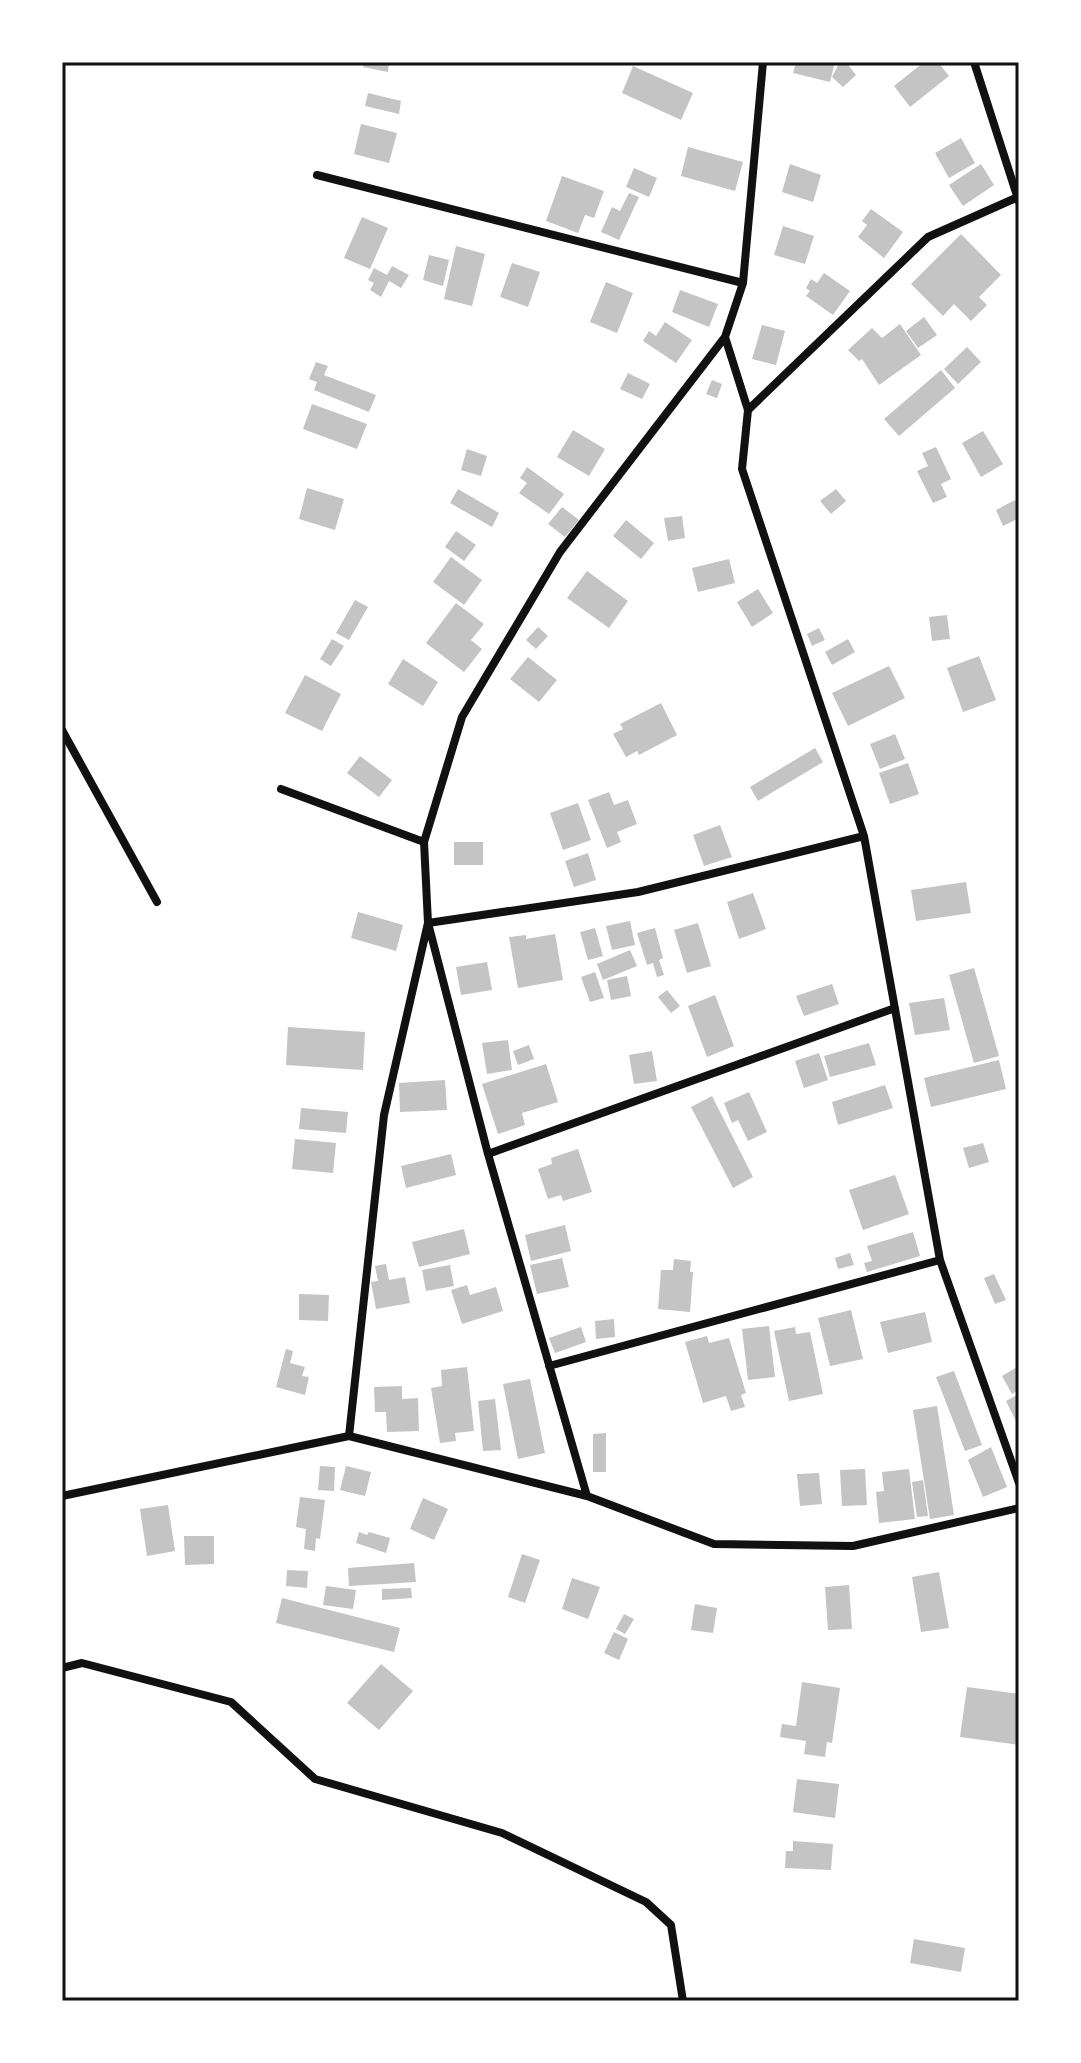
<svg xmlns="http://www.w3.org/2000/svg" width="1081" height="2063" viewBox="0 0 1081 2063" font-family="Inter,sans-serif">
<style>
.building{fill:#c4c4c4}
.lines{fill:none;stroke-linecap:round;stroke-linejoin:round}
.minor{stroke:#111;stroke-width:8}
.neatline{fill:none;stroke:#111;stroke-width:3}
</style>
<rect width="100%" height="100%" fill="#fff"/>
<path class="building" d="M364 62H389L388 72 363 67Z
M796 62H835L830 82 793 73Z
M840 62H846L856 75 843 87 832 77Z
M924 62H938L949 76 910 107 894 86Z
M633 66 693 93 681 120 622 93Z
M368 93 401 101 399 114 365 106Z
M361 124 397 133 389 163 354 154Z
M961 138 975 163 949 178 935 153Z
M688 147 743 162 735 191 681 176Z
M790 164 821 175 813 202 782 192Z
M981 164 994 185 963 206 949 185Z
M634 168 657 178 649 197 626 187Z
M562 176 604 191 594 218 585 215 578 233 546 221Z
M629 193 639 197 619 240 601 232 612 207 620 211Z
M871 209 903 232 884 258 858 237 867 225 862 221Z
M362 217 388 228 370 269 344 258Z
M783 226 814 236 805 264 774 255Z
M961 234 1001 275 979 297 987 305 971 321 954 304 943 316 911 284Z
M456 246 485 254 472 306 444 299Z
M429 255 449 260 443 286 423 280Z
M512 263 540 272 528 307 500 297Z
M392 266 409 275 401 288 389 281 381 297 370 290 374 283 368 280 374 268 387 275Z
M824 273 850 291 833 315 806 296 810 291 806 288 811 279 817 283Z
M606 282 633 293 617 333 590 322Z
M680 290 718 304 709 327 672 312Z
M924 317 937 335 918 348 906 331Z
M665 322 692 340 676 363 643 341 649 331 656 336Z
M900 324 921 355 879 385 862 359 859 361 848 350 872 328 882 338Z
M762 325 785 331 776 365 752 359Z
M967 347 981 362 958 384 944 369Z
M316 362 328 366 324 375 376 395 369 412 314 390 317 382 309 379Z
M941 370 955 388 899 436 884 419Z
M628 373 650 384 642 399 620 389Z
M712 380 722 384 717 398 706 394Z
M312 404 367 424 357 449 303 429Z
M573 430 605 449 589 476 557 457Z
M983 431 1003 464 981 477 962 443Z
M936 447 951 479 941 484 947 497 933 503 917 471 928 466 922 453Z
M467 449 487 456 481 476 461 470Z
M527 467 564 494 549 514 519 493 527 483 520 478Z
M307 488 344 499 335 530 299 519Z
M458 489 499 513 492 527 450 503Z
M836 489 846 501 831 514 820 501Z
M1015 500 1019 508V518L1003 526 996 510Z
M562 507 579 520 565 537 548 524Z
M682 516 685 538 668 541 664 518Z
M626 520 654 543 641 559 613 536Z
M456 531 476 545 464 561 445 547Z
M451 557 482 580 464 605 433 582Z
M729 559 735 583 698 592 692 568Z
M587 571 628 601 609 628 567 598Z
M758 589 773 613 752 627 737 602Z
M355 600 368 607 349 640 336 633Z
M456 603 484 624 471 640 482 649 464 672 426 643Z
M947 615 950 639 932 641 929 617Z
M538 627 548 636 536 649 526 640Z
M819 628 825 640 812 646 807 634Z
M332 639 344 646 331 666 320 659Z
M848 639 855 652 832 665 825 652Z
M979 656 996 700 963 712 947 668Z
M528 657 557 680 539 702 510 679Z
M403 659 438 682 423 706 388 684Z
M889 666 905 698 848 726 832 693Z
M305 675 341 694 322 731 285 713Z
M661 703 677 735 639 755 637 751 626 757 613 734 623 729 620 724Z
M895 734 905 759 880 769 870 744Z
M815 748 823 762 758 801 750 787Z
M360 756 392 780 379 797 347 773Z
M908 763 919 794 890 804 879 773Z
M609 792 614 805 628 800 637 824 617 832 621 842 607 848 588 800Z
M578 803 591 840 563 850 550 813Z
M720 825 732 857 704 866 693 835Z
M454 842H483V865H454Z
M588 853 596 880 574 887 565 861Z
M966 882 971 913 916 921 911 890Z
M753 893 766 929 739 939 727 902Z
M358 912 403 925 396 951 351 938Z
M630 921 635 945 612 950 606 926Z
M698 923 711 966 687 973 674 930Z
M595 928 603 956 588 960 580 932Z
M655 928 663 958 659 960 664 975 657 977 653 963 647 965 637 933Z
M555 934 563 980 518 988 509 937 526 935V939Z
M630 950 637 966 603 980 597 964Z
M487 962 492 990 461 995 456 967Z
M974 968 999 1056 974 1063 949 975Z
M595 972 604 998 590 1002 581 977Z
M627 976 631 996 611 1000 607 980Z
M832 984 839 1004 804 1016 796 996Z
M667 990 680 1006 671 1013 658 997Z
M715 995 734 1046 707 1057 688 1006Z
M944 998 950 1030 915 1035 909 1003Z
M288 1027 365 1032 363 1070 286 1065Z
M508 1040 512 1070 487 1074 482 1043Z
M869 1043 876 1065 830 1077 824 1056Z
M529 1045 534 1059 518 1065 513 1051Z
M652 1051 657 1081 634 1084 629 1055Z
M819 1053 828 1080 804 1088 795 1061Z
M999 1060 1006 1089 931 1107 924 1078Z
M546 1064 558 1102 522 1113 525 1125 498 1134 482 1084Z
M445 1080 447 1110 400 1112 399 1083Z
M885 1085 893 1108 838 1125 832 1102Z
M749 1092 767 1132 748 1141 738 1120 732 1123 724 1103Z
M712 1096 753 1177 733 1188 691 1107Z
M301 1108 348 1112 346 1133 299 1129Z
M295 1139 336 1143 333 1173 292 1169Z
M983 1143 989 1162 969 1168 963 1148Z
M578 1149 592 1192 563 1201 561 1195 548 1199 538 1169 552 1164 551 1158Z
M451 1154 456 1175 406 1188 401 1166Z
M895 1175 909 1214 863 1230 849 1190Z
M565 1225 571 1251 531 1261 525 1235Z
M464 1229 470 1254 419 1267 412 1242Z
M913 1232 920 1256 867 1272 864 1263 872 1261 867 1246Z
M850 1253 854 1265 838 1269 835 1258Z
M562 1258 569 1287 537 1294 530 1265Z
M674 1259 691 1261 690 1272H693L690 1312 658 1309 661 1270H673Z
M386 1264 389 1280 405 1277 410 1303 376 1309 371 1282 378 1281 375 1266Z
M450 1265 454 1286 426 1291 422 1270Z
M994 1274 1006 1300 995 1304 984 1278Z
M467 1285 470 1295 496 1287 503 1311 462 1324 451 1290Z
M299 1294 329 1295 328 1321 299 1320Z
M851 1310 863 1359 830 1366 818 1318Z
M925 1312 932 1342 888 1353 880 1322Z
M614 1319 615 1337 596 1339 595 1321Z
M769 1326 775 1377 748 1380 742 1329Z
M581 1327 586 1342 555 1353 549 1338Z
M795 1327 796 1334 810 1332 823 1394 789 1401 774 1331Z
M707 1336 709 1343 729 1338 746 1393 741 1395 745 1407 731 1411 726 1396 703 1403 685 1342Z
M286 1349 293 1351 290 1363 305 1367 302 1376 309 1377 305 1395 276 1387Z
M1019 1366V1390L1012 1394 1002 1376Z
M467 1367 474 1431 455 1433 456 1441 440 1443 431 1388 442 1386 441 1370Z
M954 1371 982 1445 965 1451 936 1377Z
M530 1379 545 1453 518 1459 503 1384Z
M402 1386V1399L418 1398 419 1431 387 1432 386 1412H375L374 1387Z
M1019 1394V1427L1006 1401Z
M495 1399 501 1450 483 1451 478 1401Z
M937 1406 954 1515 930 1519 913 1410Z
M606 1433V1472H593V1434Z
M991 1447 1007 1487 983 1497 968 1460Z
M320 1466 335 1467 334 1491 318 1490Z
M346 1466 371 1472 365 1496 340 1490Z
M865 1469 867 1505 842 1506 840 1470Z
M909 1469 915 1519 879 1523 876 1492 884 1491 882 1472Z
M819 1473 822 1504 800 1506 797 1474Z
M923 1480 928 1516 917 1517 912 1482Z
M300 1497 325 1500 320 1539 316 1538 315 1551 304 1549 306 1529 296 1527Z
M423 1498 448 1509 434 1540 410 1529Z
M168 1505 175 1551 147 1556 140 1509Z
M359 1532 367 1535 369 1532 390 1538 386 1553 356 1543Z
M184 1536H214V1564L185 1565Z
M522 1554 540 1560 525 1603 508 1597Z
M414 1563 416 1582 349 1586 348 1568Z
M287 1570 308 1571 307 1588 286 1586Z
M939 1572 949 1628 921 1632 912 1577Z
M572 1578 600 1587 588 1619 562 1609Z
M849 1585 852 1629 828 1630 825 1587Z
M326 1586 356 1590 353 1609 323 1605Z
M411 1588 412 1598 382 1600V1589Z
M282 1598 400 1628 394 1652 276 1623Z
M695 1604 717 1608 713 1633 691 1630Z
M624 1614 634 1619 625 1634 616 1629Z
M614 1632 628 1639 619 1660 604 1653Z
M381 1664 413 1691 379 1730 347 1703Z
M802 1682 840 1688 832 1743 827 1742 825 1757 804 1754 806 1741 780 1737 782 1724 796 1726Z
M967 1687 1019 1694V1745L960 1737Z
M797 1779 839 1784 835 1818 793 1812Z
M793 1841 833 1844 831 1870 785 1868 786 1851H793Z
M914 1939 965 1948 961 1972 910 1963Z"/>
<g class="lines">
<path class="minor" d="M974 62 1019 202
M317 175 743 283
M725 337 748 410 742 469 864 836 940 1260 1019 1483
M748 410 928 237 1018 197
M62 730 157 902
M281 789 424 842
M488 1154 895 1008
M549 1366 940 1260
M349 1436 384 1115 428 923 424 842 462 717 560 552 725 337 743 283 763 62
M62 1496 349 1436 587 1496 714 1544 853 1546 1019 1508
M587 1496 488 1154 428 923 638 892 864 836
M62 1668 82 1663 231 1702 315 1779 502 1833 646 1902 671 1925 683 2001"/>
</g>
<rect width="1081" height="2063" fill="none" stroke="#ffffff" stroke-width="128"/>
<rect x="64" y="64" width="953" height="1935" class="neatline"/>
</svg>
